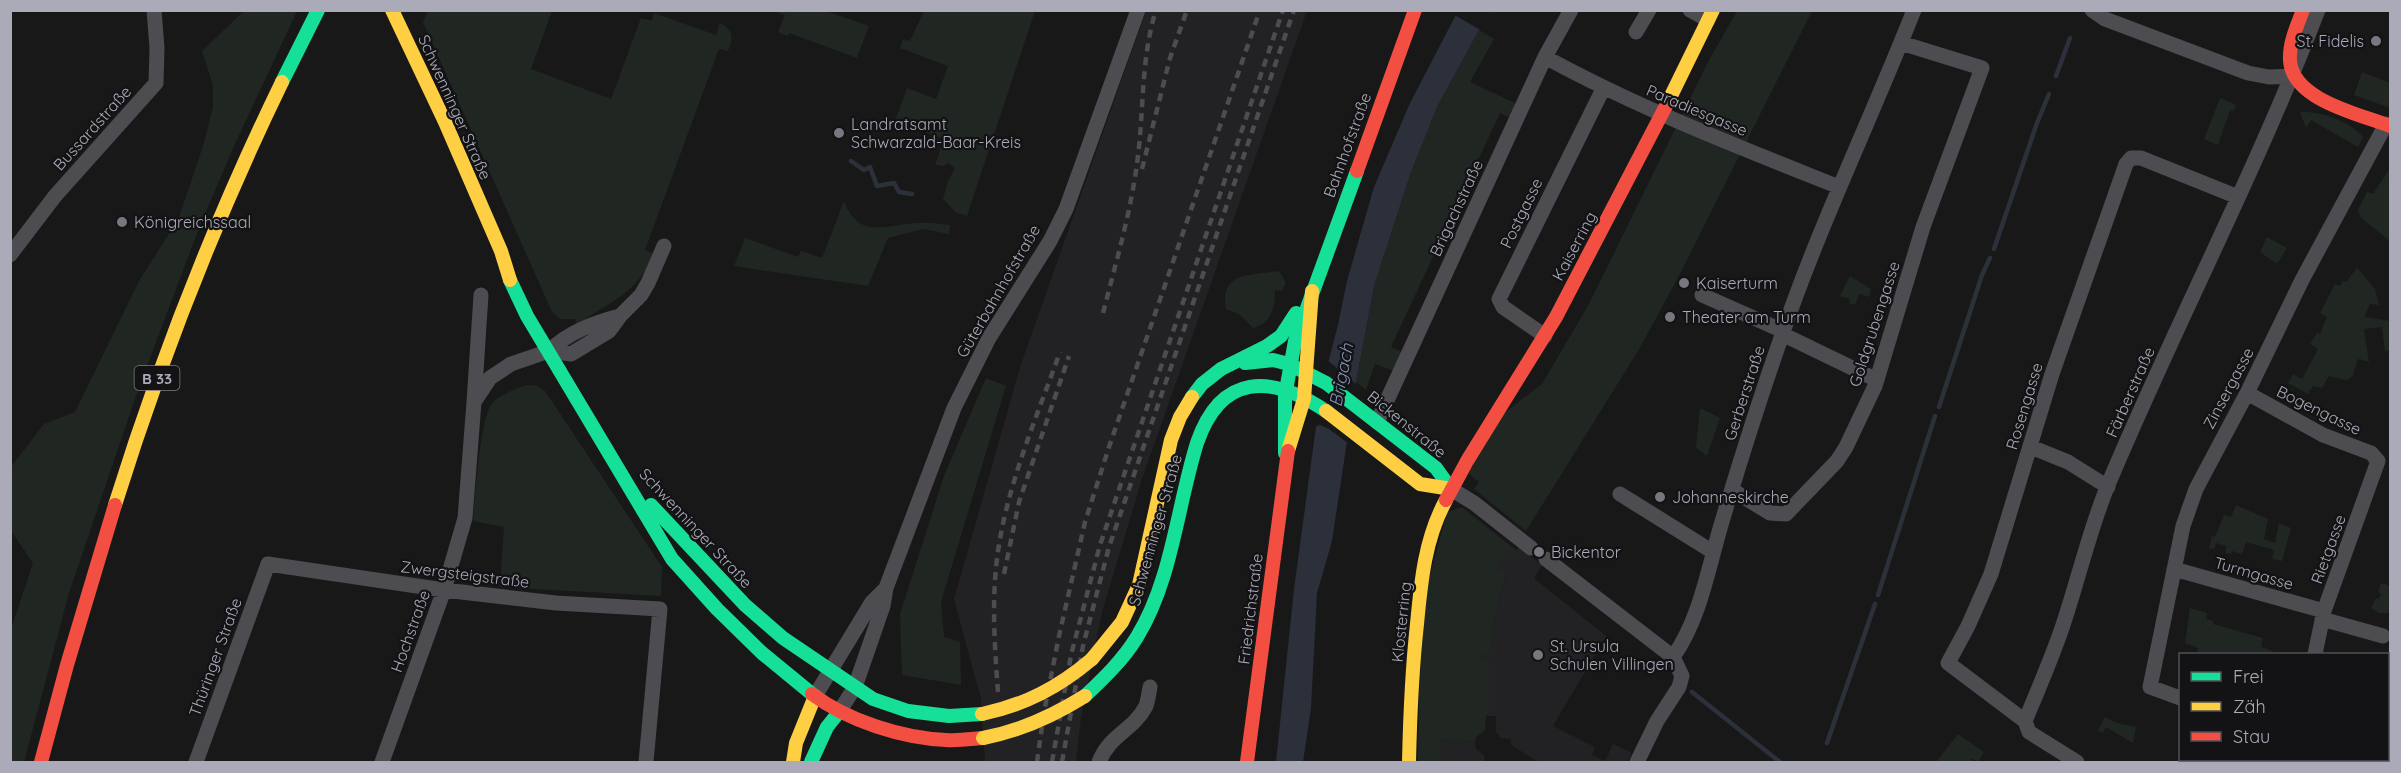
<svg xmlns="http://www.w3.org/2000/svg" width="2401" height="773" viewBox="0 0 2401 773" font-family="Quicksand,sans-serif">
<style>
.built{fill:#222224}
.green{fill:#202722}
.water{fill:#2b303a}
.pier{fill:#181818}
.lines{fill:none;stroke-linecap:round;stroke-linejoin:round}
.stream{stroke:#2b303a;stroke-width:4.5}
.street{stroke:#4c4c51;stroke-width:15}
.fast{stroke:#16e098;stroke-width:14}
.slow{stroke:#ffcf43;stroke-width:14}
.jam{stroke:#f24e42;stroke-width:14}
.rail{stroke:#4d4d51;stroke-width:4.5;stroke-dasharray:8 6;stroke-linecap:butt}
.slow-bridge{stroke:#ffcf43;stroke-width:14}
.poi-dot{fill:#777780;stroke:#131214;stroke-width:2}
.labels{text-anchor:middle;dominant-baseline:central;stroke-width:4.5;stroke-linejoin:round;paint-order:stroke}
.shield{fill:#131214;stroke:#7d7c87;stroke-width:1.5}
.shield-label{font-size:15px;font-weight:bold;fill:#aaaab8}
.poi-label{font-size:16px;fill:#aaaab8;stroke:#131214;text-anchor:start}
.street-label{font-size:16px;fill:#aaaab8;stroke:#131214}
.water-label{font-size:18px;font-style:italic;fill:#828fb2;stroke:#131214}
</style>
<rect width="100%" height="100%" fill="#181818"/>
<path class="built" d="M1146 11H1307L1142 479 1102 612 1081 718 1076 762H985L981 699 954 599 1021 364Z
M1519 547 1542 565 1534 578 1606 636 1553 726 1595 747 1592 755 1605 761 1613 744 1630 752 1632 753 1627 762H1539L1511 745V739L1501 738 1496 732V716H1488L1489 662 1483 660 1481 657 1483 653 1490 652 1494 620 1506 575 1496 569 1506 550 1514 555Z
M1442 739 1475 742 1476 749 1484 755 1485 762H1441Z"/>
<path class="green" d="M245 10 297 11 234 146 199 228 139 387 69 593 24 762H11V629L33 563 11 531V467L44 424 75 412 139 281 178 220 204 143 213 107V85L202 51Z
M428 11H552L531 69 611 99 641 18 652 21 654 13 716 35 720 23C734 30 733 39 728 51L719 49 645 250 654 254C639 291 609 304 576 324L575 319H561L552 312 423 22Z
M773 11H825L869 26 857 58 789 33 788 36 778 32 785 15Z
M924 11H1035L967 216 955 212 943 199 948 181 955 168 948 163 944 166 935 165 944 139 895 121 907 88 936 99 948 66 900 48 903 39 910 41Z
M1737 11H1812L1680 274 1638 351 1526 531 1474 489 1479 482 1468 473 1504 413 1542 384 1589 304 1709 60Z
M1479 30 1494 39 1470 82 1517 104 1511 118 1500 113 1391 347 1402 352 1394 371 1375 364 1366 390 1356 382 1374 286 1410 175 1437 107Z
M2362 72 2390 83V108L2354 95Z
M2220 98 2236 105 2234 111 2230 110 2218 145 2204 139Z
M2300 112C2321 111 2350 121 2363 137L2358 147 2311 120 2306 128Z
M2390 168V241L2361 218 2358 210 2367 192 2373 194Z
M844 201C859 240 885 225 917 223 928 222 939 224 950 225L949 234 923 229 888 238 868 286 734 266 745 238 798 257 801 251 822 258Z
M2267 237 2287 248 2277 264 2260 252Z
M2357 268 2375 289 2379 305 2370 304 2364 317 2390 321V350L2385 352 2382 327 2364 329 2369 362 2358 359 2352 377 2347 380 2329 376 2322 388 2313 386 2308 394 2288 383 2293 374 2302 379 2318 349 2310 344 2317 333 2320 334 2327 317 2320 313 2335 284 2340 286 2343 281 2346 282Z
M1279 271 1286 282 1282 291 1275 290C1275 307 1272 323 1253 328L1239 314 1226 309C1218 271 1254 275 1279 271Z
M1850 276 1871 289 1869 297 1859 294 1855 305 1849 303 1850 299 1840 296Z
M986 378 1006 386 941 602 944 637 960 642 961 685 902 675 900 614 944 476Z
M527 385 537 386 545 391 662 567 661 596 500 587 504 527 473 521C475 497 480 421 491 405 498 395 515 389 527 385Z
M1700 408 1720 418 1707 456 1696 448Z
M2236 505 2268 519 2264 539 2275 543 2279 523 2291 528 2282 561 2272 559 2274 550 2246 542 2242 554 2232 551 2231 554 2225 553 2227 546 2216 543 2214 549 2209 548 2212 536 2215 537 2224 515 2231 517Z
M1458 508H1463L1517 551 1514 556 1506 551 1497 569 1506 574 1494 620 1490 653H1483L1481 657 1483 660 1489 662V714L1486 716 1485 730 1476 737 1475 742 1442 739 1441 762H1418L1419 691 1426 589 1447 513Z
M2381 583 2390 586V613H2379L2371 608 2376 598 2379 599 2381 594 2378 592Z
M2190 608 2207 613 2206 619 2213 621V624L2263 638 2261 647 2273 651 2272 654H2197L2198 648 2185 643Z
M2388 658H2390V762H2349V760H2388Z
M2105 717 2117 723 2136 727 2133 743 2106 727 2103 733 2098 731Z
M1958 734 1984 752 1978 762 1972 758 1970 762H1952L1949 761 1936 762Z"/>
<path class="water" d="M1458 11H1493L1479 30 1437 107 1410 175 1374 286 1356 382 1332 541 1317 593 1311 708 1303 762H1276L1294 589 1321 390 1338 325 1347 281 1374 187 1410 103Z"/>
<path class="pier" d="M1455 10 1488 11 1494 14 1482 31 1453 14Z
M1326 359 1358 386 1349 444 1329 429 1320 425 1314 427 1318 390Z"/>
<g class="lines">
<path class="stream" d="M2056 76 2070 38
M851 161 864 170 870 167 877 186 894 183 899 192 912 194
M1994 249 2037 123 2049 94
M1939 407 1982 275 1990 258
M1878 595 1935 416
M1692 692 1780 762
M1827 743 1875 604"/>
<path class="street" d="M1690 10 1708 20
M2092 10 2105 19 2248 73 2269 77 2293 76
M1636 32 1649 10
M1545 57C1640 109 1739 147 1839 187
M10 255 55 196 156 83 157 48 154 10
M1702 295 1783 331
M1782 334 1877 380
M1545 336 1503 307 1499 299 1603 89
M549 351C569 332 593 323 620 316
M2247 393 2323 435 2371 453 2378 461 2324 611 2315 654
M474 402 481 295
M1377 422 1545 57 1571 10
M2031 447 2068 462 2108 487
M1451 489 1474 503 1531 548
M1732 490 1770 513 1786 514 1837 461 1846 447 1875 386 1923 227 1982 68 1901 43
M1620 494 1713 552
M1546 559 1673 657 1682 676 1679 687 1657 721 1637 762
M2174 569 2324 611
M2322 619 2383 636
M1673 657C1700 619 1708 569 1721 525 1740 461 1760 398 1782 335 1820 224 1871 119 1914 10
M815 696 872 602 886 588
M2180 698 2150 687 2183 526 2196 489 2247 393 2302 280 2386 124
M839 712 855 687 883 606 886 588 954 408 989 338 1050 241 1066 209 1138 10
M2025 721 1948 663 1968 626 1991 574 2052 374 2126 164 2131 158H2141L2238 197
M196 762 268 564 444 590 556 603 660 609 646 762
M382 762 444 590 465 518 474 402 490 378 511 364 549 351 571 354 609 331 620 316 641 295 648 283 664 246
M1099 762C1110 734 1133 731 1146 706 1148 700 1149 693 1150 687
M2077 762 2029 732 2025 721C2038 690 2051 660 2062 628 2078 581 2089 531 2108 485 2175 325 2256 172 2318 10
M2289 762 2290 760"/>
<path class="fast" d="M282 82 318 10
M510 280 527 316 672 559 717 609 762 653 812 694
M1245 363 1273 360 1289 364 1326 383 1436 468 1451 489
M1192 397 1202 384 1221 369 1267 346 1281 336 1296 313
M1285 453V396L1295 341 1357 171
M651 505 745 605 783 638 873 699 908 711 949 716 982 714
M1085 696C1104 678 1123 660 1137 637 1172 580 1177 507 1197 443 1221 373 1271 374 1326 411
M811 762 827 727 839 712"/>
<path class="slow" d="M392 10 445 122 501 251 510 280
M1668 102 1713 10
M1326 411 1420 484 1451 489
M1288 451 1304 399 1312 291
M115 505C160 361 216 218 282 82
M1092 659 1122 622 1139 585 1171 440 1180 417 1192 397
M793 762 796 743 815 696
M1409 762C1410 716 1412 670 1417 624 1421 581 1425 538 1446 500"/>
<path class="jam" d="M2303 10C2297 26 2289 43 2290 60 2292 100 2359 114 2390 126
M1357 171 1415 10
M1446 500 1467 461 1556 317 1668 102
M812 694C848 721 902 738 946 740 958 741 971 739 983 738
M41 762 67 665 115 505
M1247 762 1288 451"/>
<path class="rail" d="M1142 169 1170 58 1187 10
M1103 313C1116 262 1132 208 1138 156 1144 107 1141 58 1156 10
M1004 574 1019 502 1069 356
M998 692C995 651 992 610 996 568 1003 494 1035 422 1060 352
M1037 762 1044 712 1059 636 1085 522 1109 447 1260 10
M1052 762 1071 655 1100 545 1283 10
M1062 762 1083 646 1109 547 1294 10"/>
<path class="slow-bridge" d="M982 714C1025 705 1059 687 1092 659
M983 738C1021 731 1053 716 1085 696"/>
</g>
<g class="poi-dot">
<circle cx="2376" cy="41" r="6"/>
<circle cx="839" cy="133" r="6"/>
<circle cx="122" cy="222" r="6"/>
<circle cx="1684" cy="283" r="6"/>
<circle cx="1670" cy="317" r="6"/>
<circle cx="1660" cy="497" r="6"/>
<circle cx="1539" cy="552" r="6"/>
<circle cx="1538" cy="655" r="6"/>
</g>
<g class="labels">
<rect class="shield" x="134.5" y="366" width="45" height="24" rx="4.5"/>
<g class="shield-label">
<text x="157" y="378">B 33</text>
</g>
<g class="poi-label">
<text x="2364" y="41" text-anchor="end">St. Fidelis</text>
<text x="851" y="124">Landratsamt<tspan x="851" dy="18">Schwarzald-Baar-Kreis</tspan></text>
<text x="134" y="222">Königreichssaal</text>
<text x="1696" y="283">Kaiserturm</text>
<text x="1682" y="317">Theater am Turm</text>
<text x="1672" y="497">Johanneskirche</text>
<text x="1551" y="552">Bickentor</text>
<text x="1550" y="646">St. Ursula<tspan x="1550" dy="18">Schulen Villingen</tspan></text>
</g>
<g class="street-label">
<text transform="translate(455 107) rotate(66)">Schwenninger Straße</text>
<text transform="translate(1697 110) rotate(23)">Paradiesgasse</text>
<text transform="translate(92 128) rotate(-48)">Bussardstraße</text>
<text transform="translate(1347 145) rotate(-70)">Bahnhofstraße</text>
<text transform="translate(1456 208) rotate(-65)">Brigachstraße</text>
<text transform="translate(1521 213) rotate(-64)">Postgasse</text>
<text transform="translate(1574 246) rotate(-62)">Kaiserring</text>
<text transform="translate(998 291) rotate(-60)">Güterbahnhofstraße</text>
<text transform="translate(1874 324) rotate(-72)">Goldgrubengasse</text>
<text transform="translate(2228 388) rotate(-62)">Zinsergasse</text>
<text transform="translate(2130 392) rotate(-66)">Färberstraße</text>
<text transform="translate(1744 393) rotate(-72)">Gerberstraße</text>
<text transform="translate(2024 406) rotate(-73)">Rosengasse</text>
<text transform="translate(2319 410) rotate(26)">Bogengasse</text>
<text transform="translate(1407 424) rotate(39)">Bickenstraße</text>
<text transform="translate(696 528) rotate(47)">Schwenninger Straße</text>
<text transform="translate(1155 530) rotate(-74)">Schwenninger Straße</text>
<text transform="translate(2328 549) rotate(-70)">Rietgasse</text>
<text transform="translate(2254 573) rotate(16)">Turmgasse</text>
<text transform="translate(465 574) rotate(7)">Zwergsteigstraße</text>
<text transform="translate(1250 609) rotate(-83)">Friedrichstraße</text>
<text transform="translate(1401 622) rotate(-84)">Klosterring</text>
<text transform="translate(410 631) rotate(-70)">Hochstraße</text>
<text transform="translate(215 657) rotate(-70)">Thüringer Straße</text>
</g>
<g class="water-label">
<text transform="translate(1341 375) rotate(-79)">Brigach</text>
</g>
</g>
<rect width="2401" height="773" fill="none" stroke="#aaaab8" stroke-width="24"/>
<rect x="2179" y="653" width="210" height="108" fill="#131214" stroke="#4f4f56" stroke-width="1.5"/>
<rect x="2191" y="672" width="30" height="9" fill="#16e098" stroke="#4f4f56" stroke-width="1.5"/>
<text x="2233" y="683" font-size="18" fill="#aaaab8">Frei</text>
<rect x="2191" y="702" width="30" height="9" fill="#ffcf43" stroke="#4f4f56" stroke-width="1.5"/>
<text x="2233" y="713" font-size="18" fill="#aaaab8">Zäh</text>
<rect x="2191" y="732" width="30" height="9" fill="#f24e42" stroke="#4f4f56" stroke-width="1.5"/>
<text x="2233" y="743" font-size="18" fill="#aaaab8">Stau</text>
</svg>
